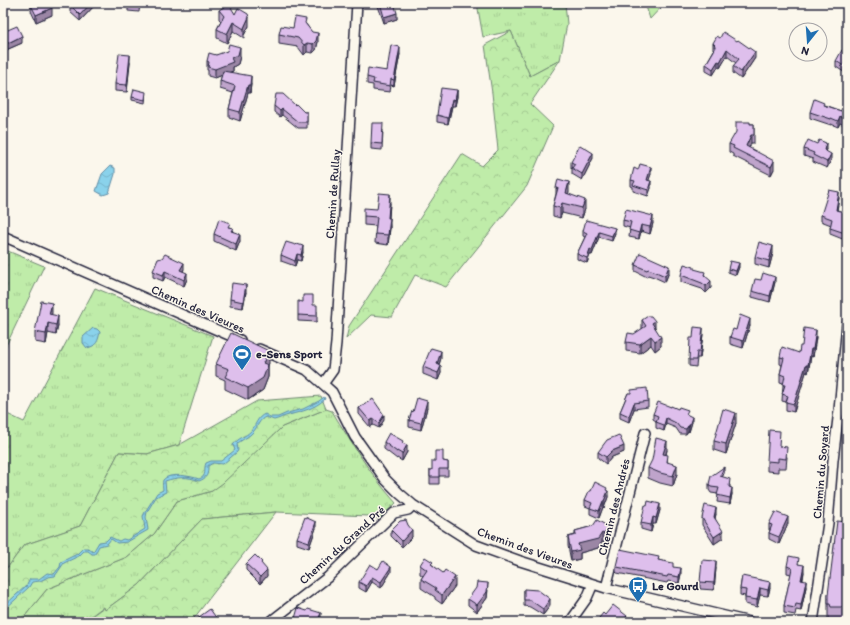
<svg xmlns="http://www.w3.org/2000/svg" width="850" height="625" viewBox="0 0 850 625" font-family="Itim,sans-serif">
<style>
.grass{fill:url(#grass-tufts);stroke:#708772}
.forest{fill:url(#forest-crowns);stroke:#708772}
.water{fill:url(#water-waves);stroke:#608ca5}
.lines{fill:none;stroke-linecap:round;stroke-linejoin:round}
.minor-casing{stroke:#22223b;stroke-width:12}
.minor{stroke:#fbf7ec;stroke-width:9}
.wall{fill:#bfa4cb;stroke:#22223b}
.shaded-wall{fill:#9b86a5;stroke:#22223b}
.building{fill:#debfec;stroke:#22223b}
.labels{text-anchor:middle;dominant-baseline:central;stroke-width:3;stroke-linejoin:round;paint-order:stroke}
.street-label{font-size:12px;fill:#22223b;stroke:#fbf7ec}
.poi-label{font-size:12px;font-weight:bold;fill:#22223b;stroke:#fbf7ec;text-anchor:start}
</style>
<defs>
<pattern id="grass-tufts" width="24" height="20" patternUnits="userSpaceOnUse"><rect width="24" height="20" fill="#bfeca9"/><path d="M3 7l-1-3M5 7V3M7 7l1-3M15 17l-1-3M17 17v-4M19 17l1-3" fill="none" stroke="#a4ca92"/></pattern>
<pattern id="forest-crowns" width="20" height="18" patternUnits="userSpaceOnUse"><rect width="20" height="18" fill="#bfeca9"/><path d="M2 6a3 3 0 1 1 6 0M12 15a3 3 0 1 1 6 0" fill="none" stroke="#a4ca92"/></pattern>
<pattern id="water-waves" width="16" height="10" patternUnits="userSpaceOnUse"><rect width="16" height="10" fill="#8ad2eb"/><path d="M0 5q4-4 8 0t8 0" fill="none" stroke="#77b4ca"/></pattern>
</defs>
<rect width="100%" height="100%" fill="#fbf7ec"/>
<filter id="ink" filterUnits="userSpaceOnUse"><feTurbulence type="fractalNoise" baseFrequency=".025" numOctaves="2"/><feDisplacementMap in="SourceGraphic" scale="8" xChannelSelector="R" yChannelSelector="G"/><feConvolveMatrix kernelMatrix="1 2 1 2 8 2 1 2 1" color-interpolation-filters="sRGB"/></filter>
<g filter="url(#ink)">
<path class="grass" d="M477 3H565L567 24 560 60 530 76 511 31 483 37Z
M645 3H665L650 19Z
M3 249 44 266 3 352Z
M95 288 213 336 179 445 147 454 119 452 80 526 24 545 8 567 3 568V412L24 422Z
M326 409 332 411C352 444 370 474 396 503L379 519 369 516 276 512 202 519 139 585 105 610 103 607 83 622H20L47 589 127 557 154 534 177 501 212 491 282 427Z"/>
<path class="forest" d="M511 31 530 76 560 60 530 104 553 126 527 186 446 287 415 275 392 317 371 315 346 339 349 326 462 154 482 166 498 150 492 93 485 45Z
M321 396 326 409 282 427 223 483 212 491 177 501 154 534 127 557 47 589 20 622H3V568L8 567 24 545 80 526 119 452 147 454 179 445 257 401Z
M276 512 191 622H167L160 615 153 622H83L104 607 105 610 139 585 202 519Z"/>
<path class="water" d="M110 166 115 168V174L109 193 103 195 96 191 102 174Z
M93 328 97 329 100 332C98 341 97 346 87 348L83 343V337Z
M324 397 325 399C314 409 303 411 289 415 284 416 279 419 274 420L266 417C259 419 258 427 253 432 248 438 242 439 237 444L238 450 237 452 223 464 213 463 208 466C208 475 207 478 199 481 188 476 177 477 165 481L166 492 156 497 147 512 146 517 148 530 127 542 117 543 111 539 107 544 99 546 95 554H92L88 551H84L79 556 64 563 55 576 48 577 40 581 32 582 29 587 3 611V607L27 585 30 579H39L47 573 54 574 60 567 61 562 77 554 83 548H88L93 552 99 542 106 541 110 537 119 541 123 539 127 540 145 529 143 516 145 512 157 493 163 490C163 488 162 483 163 480 169 472 191 476 199 479 208 476 203 470 206 463L211 461H221L235 450 233 445C238 438 245 437 251 431 256 425 257 417 265 414L270 417H278L287 413 303 409 319 401Z"/>
<g class="lines">
<g class="minor-casing">
<path id="minor" d="M3 236 240 340
M259 349 307 370 323 384 332 392 355 437 385 479 399 493 413 505 476 545 520 561 606 588 750 622
M323 384 333 370 336 343 357 3
M606 588 645 433
M270 622 328 577 394 513 408 510 413 505
M570 622 587 598 593 584
M813 622 828 523 833 460 839 410 847 324"/>
</g>
<use href="#minor" class="minor"/>
</g>
<path class="wall" d="M94 3V6L80 21 70 12V5Z
M128 3H140L139 12 128 11Z
M377 3H394L397 19 384 23Z
M31 5 52 15 36 22 31 11Z
M219 10 235 14 249 26 244 35V38L233 31 227 43 217 38V29L221 21 219 19Z
M306 24 318 42 316 50 313 53 307 52 304 55 298 47 279 44V34L293 28Z
M3 32 22 43 6 50 3 45Z
M713 43 755 58 741 79 733 73V66L736 63 727 56 720 68 718 67 713 75 706 71V64L714 50 713 49Z
M847 53V74L836 67V61Z
M400 54 394 86 391 85 390 92 373 90V85L367 84V77L387 71Z
M216 55 240 56 238 64 233 67V71L229 72 251 84 250 93H248L240 121 229 117V109L233 93 220 89V81L222 75 215 78 208 76V70H207V61Z
M130 62 127 92 115 91V84Z
M457 90V97L455 106H452L448 124 437 122V115Z
M146 95 145 103 132 100V97Z
M295 105 304 112H307V128H298L282 115 280 117 274 112V106Z
M824 105 841 111 847 108V124L846 126 840 123 838 127 831 124V125L810 118V112Z
M750 124H754V143H751L749 148 774 169 771 175 733 156V154L729 152V144Z
M383 130 382 150 371 149V143Z
M804 149H826V151L831 160 827 168 813 162V159L804 156Z
M593 158 582 180 572 174V169L571 168V162Z
M651 174 648 181 651 188 648 196 633 191V187L631 186V180Z
M556 188 569 192 568 194 585 209 582 218 562 213 560 218 553 216V206L556 194Z
M839 198 837 210 847 213V232L845 240 830 234V228L831 225 821 221V215Z
M390 203 389 218 390 228 388 245 375 243 376 226 364 225V216Z
M623 220 653 223 650 234 641 231 639 239 629 237 630 228 623 226Z
M230 227 240 241 236 251 214 241V234Z
M583 231 615 233 612 241 599 237 592 255H590L587 263 577 259V254L585 237 583 236Z
M303 252 301 261 297 260 295 266 281 261V255Z
M773 253 769 268 755 264V257Z
M635 265 669 272 665 282 654 277 648 275 647 277 635 271Z
M739 267 736 275 728 272V269Z
M184 269 183 271 187 279 184 286 165 277 163 281 153 277V271Z
M694 270 705 275 711 288 706 293 702 289 681 282V275Z
M761 280 775 282 770 302 752 297V291Z
M246 292 243 308 230 306V299Z
M317 311V322L298 321V315Z
M52 313 51 314 58 325 56 335 48 333 46 344 35 342V332Z
M642 320 655 327 661 346 655 351 651 345 640 353 626 351V342L642 329Z
M750 325 743 348 730 344V337L736 330Z
M703 334 700 358H697L696 367 689 366V360L693 338Z
M816 337 813 357 811 356 808 373 806 372 794 412 786 410V402L782 401 783 385V383L780 382V374L782 365 780 364V357L799 353 802 346Z
M441 358 439 365 441 373 438 380 423 374V367Z
M269 363 268 365V377L263 390 248 400 225 389V380L216 376V364Z
M628 393 648 401V407L634 409 629 422 620 418V412Z
M359 408 384 420 379 428 373 425 370 427 359 414Z
M427 408 421 430 409 427V420L413 412Z
M653 414 688 415 692 422 689 432 688 431 686 434H680L676 428 666 424 664 431 656 428V421L653 419Z
M736 423 726 454 714 450V441Z
M384 442 403 443 407 452 402 461 397 458V459L384 449Z
M779 446 787 457 786 468H778V472L767 471V461Z
M667 450 666 455 668 463 677 474 673 486 660 483 648 478V468Z
M598 452H624L612 457 606 464 598 458Z
M443 461 448 462V476H439V484H430V470H432Z
M724 473 722 477 730 485V488L732 494 730 504 717 502 718 494 711 493 709 490V484Z
M591 491H607L608 497 604 508 603 507 599 518 590 514V508L585 506V500Z
M647 506 660 510 656 524H653L651 532 641 529V523Z
M716 514 715 518 723 538 714 544 702 525V518Z
M847 522V622H831L830 621H828V595Z
M788 523 779 544 769 539V533L770 530H769V524Z
M408 525 412 537 402 547 391 536V530Z
M593 526 609 536 604 543 602 542 598 548 580 553V559L571 561 568 546V537L575 535V531Z
M316 528 309 548 297 544V538Z
M659 560 673 567 681 574 679 583 668 581 667 583 617 573 616 572V566Z
M246 564 262 565 267 576 260 584 246 570Z
M799 564 804 572 803 580 806 587 801 611 796 610 795 615 784 613V606L791 574 787 573V566Z
M420 565H433L455 586 442 604 435 599V597L421 588V579L423 576 420 574Z
M716 568 714 590 700 589V582Z
M378 569 391 572 381 588 372 582 366 592 359 588V582Z
M742 576 770 588 768 596 760 595 757 607 745 604V596L740 595V589Z
M524 589 550 606 543 615 530 607 524 606Z
M488 590 487 598 477 612 468 605V599Z
M199 617 217 619 223 622H199Z"/>
<path class="shaded-wall" d="M91 3H94V6L80 21V15Z
M52 8V15L36 22V15Z
M397 13V19L384 23V17Z
M249 17V26L244 35V28Z
M233 22V31L227 43V34Z
M318 33V42L316 50 313 53V44Z
M22 36V43L6 50V44Z
M307 43V52L304 55V45Z
M240 47V56L238 64 233 67V71L215 78V69L231 58Z
M400 47V54L394 86V80Z
M727 49V56L720 68V62Z
M755 52V58L741 79V72Z
M130 55V62L127 92V85Z
M718 61V67L713 75V69Z
M251 76V84L250 93V85Z
M248 85V93L240 121V112Z
M457 90V97L455 106V100Z
M452 99V106L448 124V118Z
M282 109V115L280 117V111Z
M840 116V123L838 127V121Z
M847 118V124L846 126V120Z
M751 135V143L746 154V146Z
M826 143V149L824 156V150Z
M593 153V158L582 180V174Z
M831 154V160L827 168V162Z
M774 161V169L771 175V167Z
M651 167V174L647 186V180Z
M651 181V188L648 196V190Z
M569 182V192L566 203V193Z
M839 192V198L836 216V210Z
M390 194V203L388 227V218Z
M585 200V209L582 218V208Z
M562 203V213L560 218V208Z
M653 216V223L650 234V227Z
M390 218V228L388 245V235Z
M641 225V231L639 239V233Z
M847 226V232L845 240V233Z
M615 228V233L612 241V236Z
M599 232V237L592 255V250Z
M240 234V241L236 251V244Z
M303 246V252L301 261V255Z
M773 246V253L769 268V261Z
M590 249V255L587 263V258Z
M297 254V260L295 266V261Z
M184 263V269L180 276V270Z
M739 263V267L736 275V271Z
M669 266V272L665 282V276Z
M165 271V277L163 281V275Z
M187 273V279L184 286V280Z
M775 277V282L770 302V296Z
M711 281V288L706 293V286Z
M246 285V292L243 308V302Z
M52 303V313L49 324V314Z
M58 316V325L56 335V325Z
M750 319V325L743 348V341Z
M655 321V330L652 323Z
M48 323V333L46 344V334Z
M703 328V334L700 358V352Z
M816 330V337L813 357V349Z
M651 336V345L640 353V344Z
M661 337V346L655 351V341Z
M811 349V356L808 373V365Z
M269 351V363L263 375V363Z
M441 351V358L437 371V364Z
M268 365V377L263 390 248 400V388Z
M806 365V372L794 412V404Z
M441 366V373L438 380V373Z
M427 401V408L421 430V423Z
M634 403V409L629 422V416Z
M736 413V423L726 454V444Z
M384 415V420L379 428V423Z
M692 417V422L689 432V426Z
M666 418V424L664 431V425Z
M373 419V425L370 427V421Z
M688 426V431L686 434V429Z
M667 441V450L663 464V454Z
M407 445V452L402 461V454Z
M624 446V452L612 457 606 464V457L612 451Z
M677 465V474L673 486V476Z
M724 467V473L720 483V476Z
M732 488V494L730 504V498Z
M608 491V497L604 508V501Z
M603 501V507L599 518V511Z
M660 504V510L656 524V518Z
M716 508V514L714 523V517Z
M653 517V524L651 532V525Z
M788 517V523L779 544V537Z
M316 522V528L309 548V542Z
M609 527V536L604 543V534Z
M412 530V537L402 547V541Z
M723 531V538L714 544V537Z
M602 533V542L598 548 580 553V559L571 561V552L578 544Z
M716 561V568L714 590V583Z
M804 565V572L801 586V580Z
M391 567V572L381 588V582Z
M681 568V574L679 583V577Z
M267 570V576L260 584V577Z
M372 577V582L366 592V586Z
M455 577V586L442 604V595Z
M806 581V587L801 611V605Z
M770 582V588L768 596V590Z
M488 583 487 598 477 612V605Z
M760 588V595L757 607V600Z
M550 599V606L543 615V609Z
M321 613V622H317Z
M627 616V622H622Z"/>
<path class="building" d="M35 3H50L52 8 36 15 31 5Z
M72 3H91L80 15 70 5Z
M128 3H140L139 5H128Z
M380 3H394L397 13 384 17Z
M229 4 235 14 238 8 248 14 249 17 244 28V29L233 22 227 34 217 29 224 16 219 10Z
M295 17 306 19 305 23 312 32 318 33 316 41 313 44 307 43 304 45 298 38 279 34 281 26 293 28Z
M17 26 22 36 6 44 3 38V32Z
M723 32 737 41 738 40 755 52 741 72 733 66 739 59 727 49 720 62 718 61 713 69 706 64 716 47H714L715 45 713 43 717 36 720 38Z
M229 44 240 47 238 55 231 58 233 62 215 69 208 67 209 62 207 61 209 53 216 55 227 51Z
M391 45 400 47 394 80 391 79 390 86 373 83 374 79 367 77 368 68 387 71Z
M842 50 847 53V68L836 61Z
M119 54 130 55 127 85 115 84Z
M223 71 251 76 250 85H248L240 112 229 109 235 86 220 81Z
M441 88 457 90 455 100 452 99 448 118 437 115Z
M134 89 146 92 145 100 132 97Z
M276 94H283L295 105 296 104 304 112H307V122H298L282 109 280 111 274 106Z
M814 99 824 103 823 105 841 111 844 106 847 108V118L846 120 840 116 838 121 831 118V119L810 112Z
M736 122H750V124H754V135H751L746 146 774 161 771 167 733 148 734 146 729 144 736 132Z
M372 123H383L382 144 371 143Z
M808 140 817 144 819 140 826 143 824 150 831 154 827 162 813 155 814 153 804 149Z
M580 145 593 153 582 174 572 168 575 164 571 162Z
M640 164 651 167 647 180 651 181 648 190 633 185 635 181 631 180 634 168 638 170Z
M558 179 569 182 566 193 585 200 582 208 562 203 560 208 553 206 558 188H556Z
M829 190 839 192 836 210 847 213V226L845 233 830 228 832 219 821 215Z
M379 193 390 194 388 218H390L388 235 375 234 377 217 364 216V208L377 209Z
M626 209 653 216 650 227 641 225 639 233 629 230 631 222 623 220Z
M219 219 230 223 228 227 233 228 231 231 240 234 236 244 214 234Z
M586 220 615 228 612 236 599 232 592 250 590 249 587 258 577 254 587 233 583 231Z
M286 242 296 245 297 244 303 246 301 255 297 254 295 261 281 255Z
M759 242 773 246 769 261 755 257Z
M640 253 669 266 665 276 654 271 648 269 647 270 635 265Z
M165 254 184 263 180 270 187 273 184 280 165 271 163 275 153 271 158 259 162 258Z
M730 261 739 263 736 271 728 269Z
M684 264 694 267V269L705 272 704 275 711 281 706 286 702 283 681 275Z
M763 273 775 277 770 296 752 291 755 279 761 280Z
M232 283 246 285 243 302 230 299Z
M303 295H313V305H317V316L298 315V301L303 302Z
M41 301 52 303 49 314 58 316 56 325 48 323 46 334 35 332Z
M740 315 750 319 743 341 730 337 733 329 736 330Z
M648 316H651L655 321 652 323 661 337 655 341 651 336 640 344 626 342 628 333 634 334 646 326 642 320Z
M694 327 703 328 700 352H697L696 360H689L690 338H693Z
M804 328 816 330 813 349H811L808 365H806L794 404 786 402 788 396 782 394 785 385H783L785 376 780 374 784 358 780 357 782 347 799 353 800 346H802Z
M231 333 269 351 263 363 268 365 263 378 248 388 225 377 229 369 216 364Z
M431 348 441 351 437 364 441 366 438 373 423 367Z
M647 388 648 401 634 403 629 416 620 412 628 393H631V390Z
M417 398 427 401 421 423 409 420 412 411 413 412Z
M373 399 384 415 379 423 373 419 370 421 359 408Z
M658 402 671 407V406L678 409 679 407 688 410 686 414 692 417 689 426H688L686 429 680 428 676 423 666 418 664 425 656 422 658 416 653 414Z
M723 409 736 413 726 444 714 441Z
M769 430 780 431 779 446 787 447 786 459 778 458V462L767 461Z
M389 433 403 441 402 443 407 445 402 454 397 451V452L384 442Z
M619 435 624 446 612 451 606 457 598 452 607 440Z
M656 438 667 441 663 454 668 455 667 462 677 465 673 476 660 473 648 468 652 460Z
M435 451H443V461L448 462V469H439V477H430V470H432V461H435Z
M724 467 720 476 730 479 729 487 732 488 730 498 717 495 719 488 711 487 709 484 711 476Z
M595 482 607 488 606 490 608 491 604 501H603L599 511 590 508 592 503 585 500 589 491H591Z
M648 501 660 504 656 518 653 517 651 525 641 523 645 505 647 506Z
M705 505 716 508 714 517 723 531 714 537 702 518Z
M775 512 788 517 779 537 769 533 772 525 769 524Z
M305 517 316 522 309 542 297 538Z
M406 520 408 525 412 530 402 541 391 530 400 521Z
M597 520 609 527 604 534 602 533 598 539 578 544 580 550 571 552 568 537 576 535 575 531 593 526Z
M837 521 847 522V607H831L830 604H828V595Z
M620 549 659 557 658 560 673 563V567L681 568 679 577 668 575 667 577 617 567 616 566Z
M255 555 262 562 261 563 267 570 260 577 246 564Z
M789 556 799 558 798 564 804 565 801 580 806 581 801 605 796 604 795 608 784 606 792 568 787 566Z
M425 557 433 562 431 564 443 573 445 570 455 577 442 595 435 590 436 588 421 579 427 570 420 565Z
M702 560 716 561 714 583 700 582Z
M383 561 391 567 381 582 372 577 366 586 359 582 370 564 378 569Z
M742 576 770 582 768 590 760 588 757 600 745 598 746 590 740 589Z
M477 582 488 583 487 592 477 605 468 599 476 588Z
M524 589 538 590 550 599 543 609 530 600H524Z
M613 605 627 616 622 622H596L603 613 605 615Z
M298 608 307 611 308 609 321 613 317 622H294Z
M210 609 217 619 221 620 223 622H203L199 617Z
M676 619 680 622H674Z"/>
</g>
<defs>
<g id="stadium-pin" transform="scale(1)"><path d="M0 17L-7.5 6A9.5 9.5 0 1 1 7.5 6Z" fill="#1f6fb2" stroke="#fbf7ec"/><path d="M0-5a6.5 5 0 1 0 0 10a6.5 5 0 1 0 0-10ZM-3.5-1.8h7v3.6h-7Z" fill="#fff"/></g>
<g id="bus-pin" transform="scale(1)"><path d="M0 17L-7.5 6A9.5 9.5 0 1 1 7.5 6Z" fill="#1f6fb2" stroke="#fbf7ec"/><path d="M-5-6H5V4H4V6H2V4H-2V6H-4V4H-5ZM-3.5-4V0h7V-4ZM-3.5 1.2v1.5H-2V1.2ZM2 1.2v1.5H3.5V1.2Z" fill="#fff"/></g>
</defs>
<g fill-rule="evenodd">
<use href="#stadium-pin" x="242" y="354"/>
<use href="#bus-pin" x="638" y="586"/>
</g>
<g class="labels">
<g class="street-label">
<text transform="translate(333 194) rotate(-86)">Chemin de Rullay</text>
<text transform="translate(198 309) rotate(24)">Chemin des Vieures</text>
<text transform="translate(821 472) rotate(-85)">Chemin du Soyard</text>
<text transform="translate(614 507) rotate(-76)">Chemin des Andrés</text>
<text transform="translate(342 545) rotate(-42)">Chemin du Grand Pré</text>
<text transform="translate(525 548) rotate(20)">Chemin des Vieures</text>
</g>
<g class="poi-label">
<text x="256" y="354">e-Sens Sport</text>
<text x="652" y="586">Le Gourd</text>
</g>
</g>
<rect width="850" height="625" fill="none" stroke="#fbf7ec" stroke-width="16"/>
<rect x="8" y="8" width="834" height="609" fill="none" stroke="#22223b" stroke-width="1.5" filter="url(#ink)"/>
<g transform="translate(808 42) rotate(197)"><circle r="19" fill="#fbf7ec" stroke="#a4a2a5"/>
<path d="M0-3L7 15L0 10L-7 15Z" fill="#1f6fb2"/>
<text y="-6" font-size="11" font-weight="bold" text-anchor="middle" fill="#22223b">N</text>
</g>
</svg>
